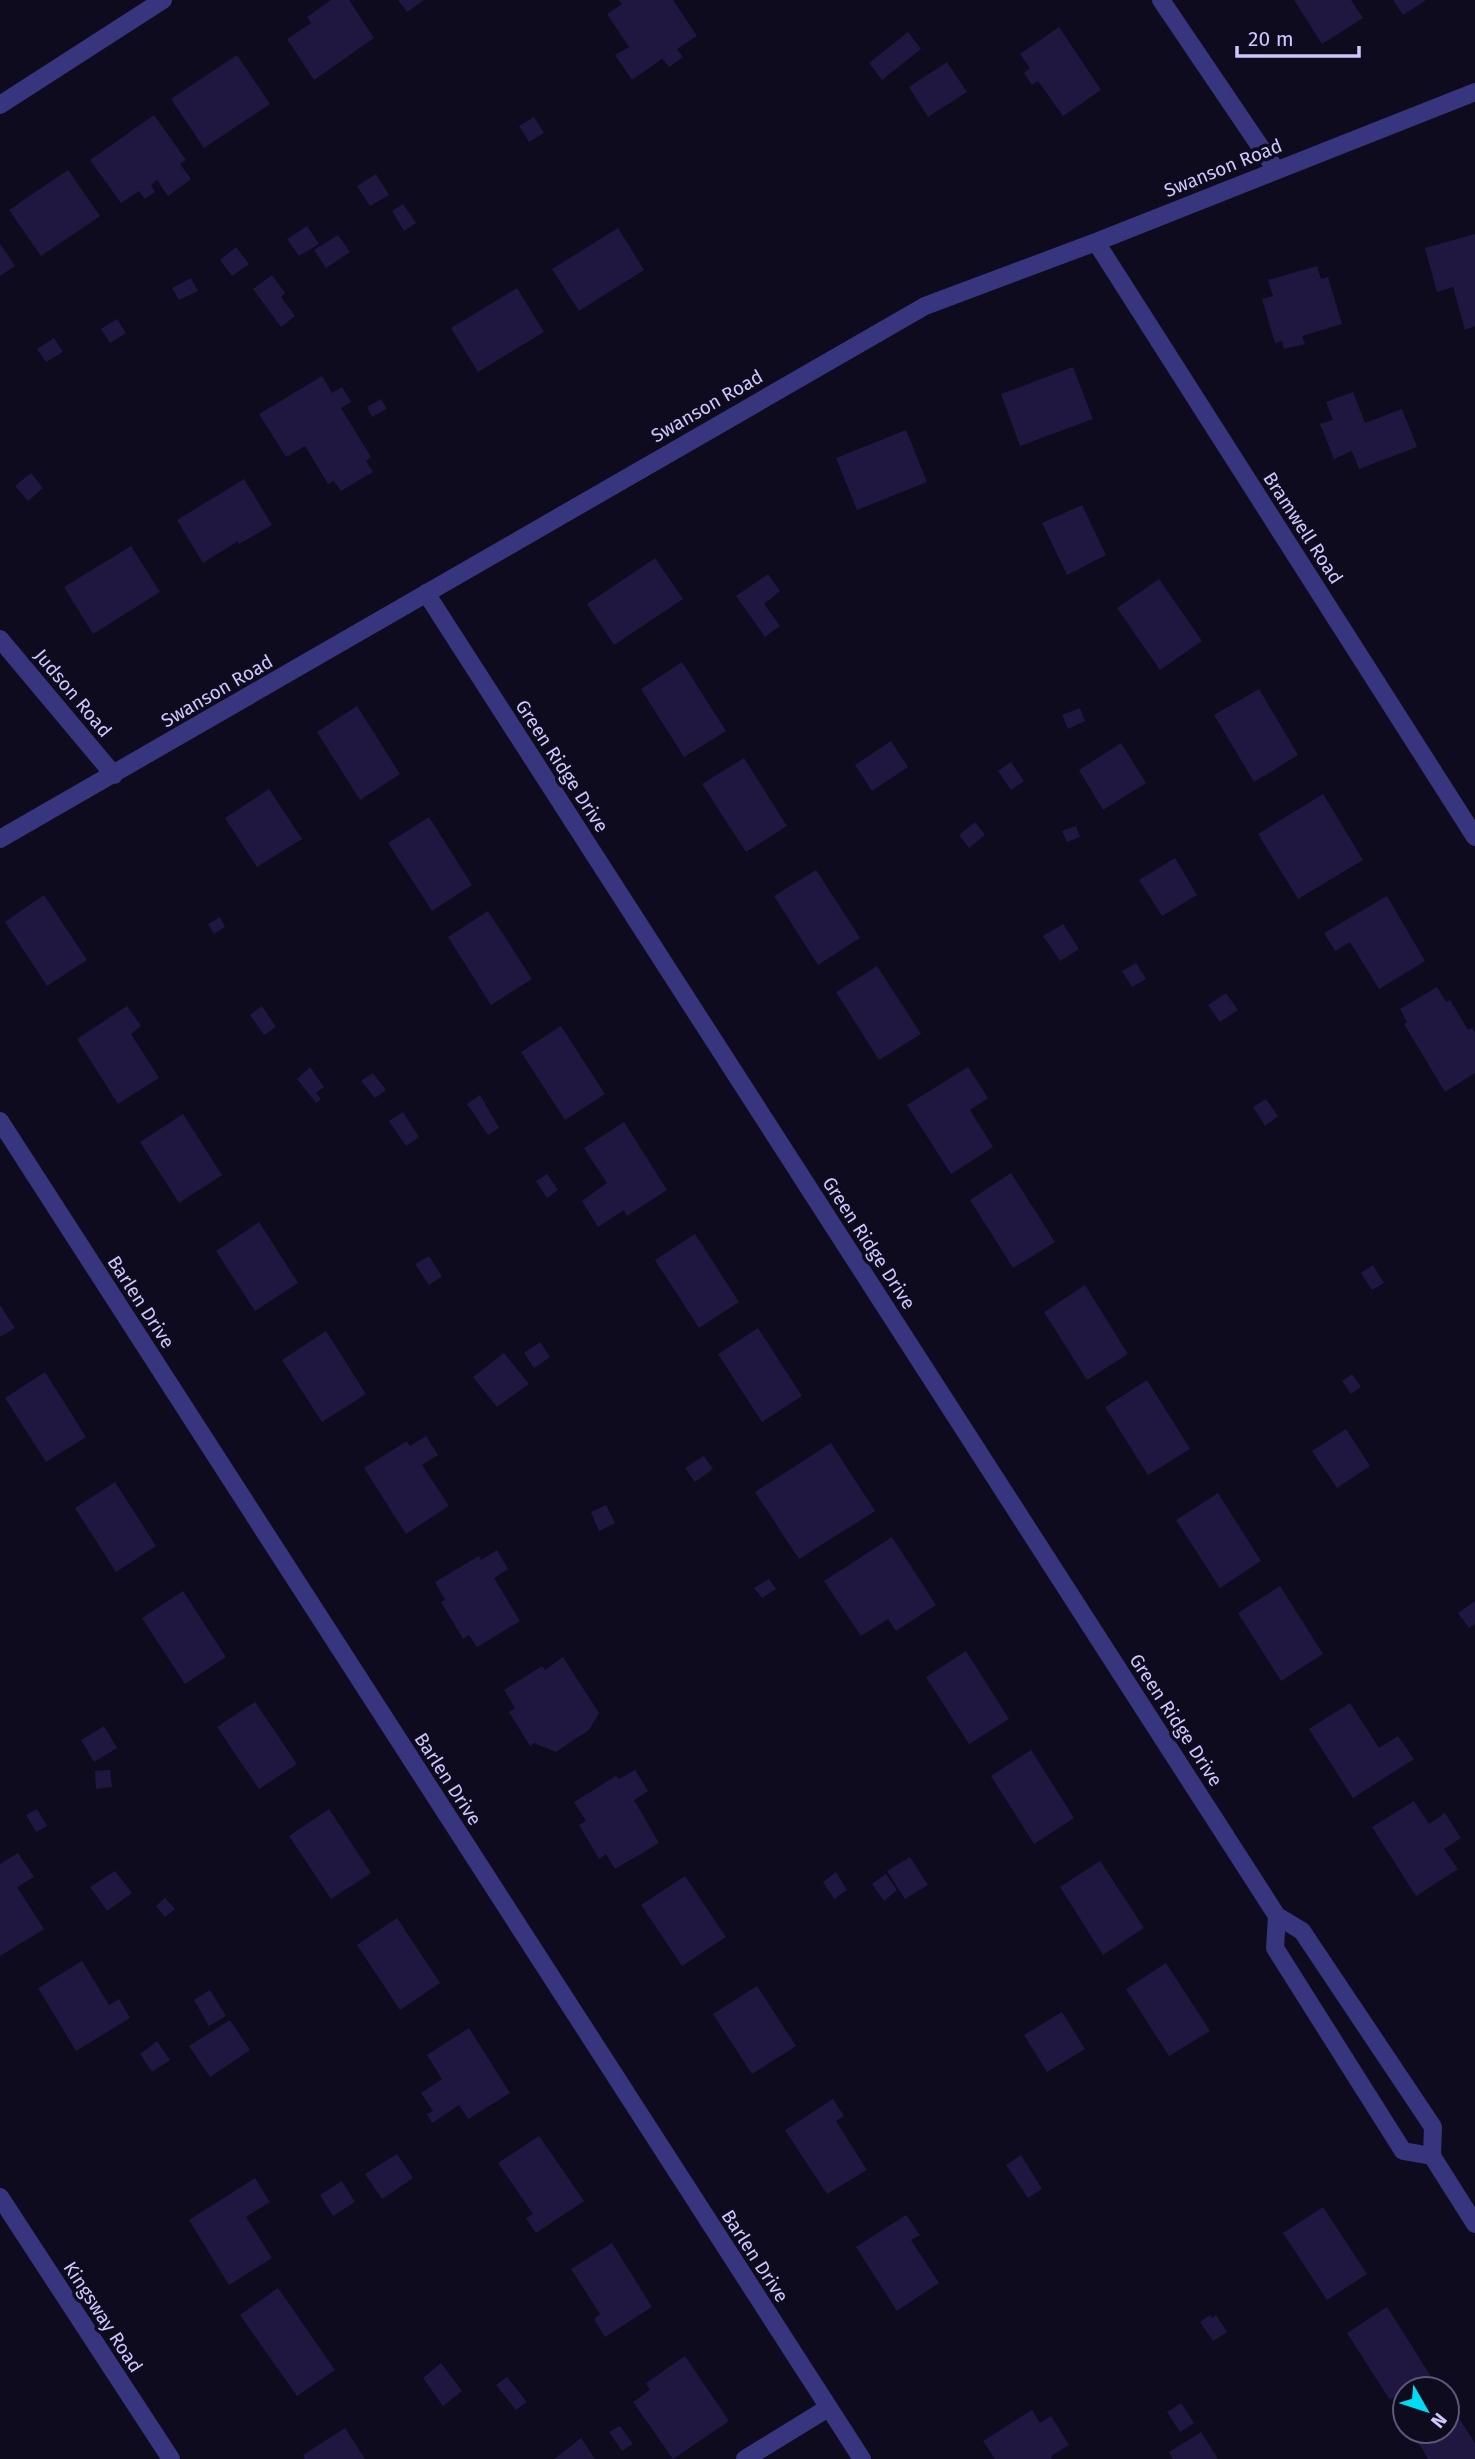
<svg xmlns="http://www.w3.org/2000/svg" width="1475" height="2459" viewBox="0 0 1475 2459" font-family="'Fira Sans',sans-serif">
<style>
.building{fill:#1f173f}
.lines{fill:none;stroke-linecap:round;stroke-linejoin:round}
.minor{stroke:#37357e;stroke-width:18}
.labels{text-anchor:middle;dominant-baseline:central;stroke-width:7;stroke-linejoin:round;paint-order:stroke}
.street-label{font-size:19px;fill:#cec8ff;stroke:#0e0b1e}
</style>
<rect width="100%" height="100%" fill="#0e0b1e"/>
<path class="building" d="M331 0H349L374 38 314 80 287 39 311 23 307 17Z
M398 0H424L407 12Z
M619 0H673L697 36 677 49 683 57 669 67 662 59 632 80 615 55 629 47 607 14 622 4Z
M1294 0H1351L1363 18 1322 44Z
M1393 0H1426L1403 15Z
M1059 27 1101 90 1063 116 1038 81 1032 85 1024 73 1030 68 1020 54Z
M908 32 921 49 882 80 869 63Z
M237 55 270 104 204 148 171 99Z
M947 62 967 92 928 117 909 87Z
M154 115 186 160 180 164 191 179 168 196 157 180 151 185 155 192 145 199 139 191 121 203 90 160Z
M534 117 544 133 529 142 519 126Z
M68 170 100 216 41 256 9 210Z
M376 174 389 195 370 206 357 186Z
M403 204 416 223 404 231 392 211Z
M307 226 319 244 299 256 287 239Z
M618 228 644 270 579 311 552 269Z
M1475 234V326L1465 330 1453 287 1437 292 1425 248Z
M338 235 350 252 326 268 314 250Z
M0 244 15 266 0 276Z
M236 247 249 264 232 276 220 260Z
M1317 266 1321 279 1328 277 1342 324 1302 336 1305 344 1284 349 1282 341 1275 343 1262 299 1273 296 1268 280Z
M272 275 285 293 281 297 295 316 281 327 253 289Z
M191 278 198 291 179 300 172 288Z
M517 288 544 332 478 372 451 328Z
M117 319 126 333 110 343 101 329Z
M54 338 63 352 46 362 37 349Z
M1073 367 1093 419 1020 446 1001 394Z
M322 376 332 393 342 387 351 402 341 408 371 457 366 461 373 472 341 491 334 481 328 484 305 446 286 457 259 414Z
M1353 392 1365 423 1402 409 1417 447 1359 469 1352 451 1334 459 1320 424 1333 420 1326 402Z
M381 399 387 409 372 417 367 407Z
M906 430 927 482 857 510 836 458Z
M31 473 43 488 28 501 15 486Z
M244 479 272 525 239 544 238 541 203 563 177 520Z
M1082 505 1106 555 1067 575 1042 523Z
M131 546 160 592 93 634 64 587Z
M655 558 683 599 614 645 587 604Z
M768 574 780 591 764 604 780 626 765 637 736 596Z
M1159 579 1202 641 1160 670 1117 608Z
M682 662 726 731 684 757 641 689Z
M1259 689 1298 755 1254 782 1214 715Z
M357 706 400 774 360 800 317 732Z
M1080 708 1085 721 1068 729 1062 715Z
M891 741 908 767 872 791 855 765Z
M1121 743 1146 783 1103 810 1079 770Z
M744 758 787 826 746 852 702 784Z
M1011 762 1024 781 1011 790 998 771Z
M269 789 302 839 257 867 225 818Z
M1323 794 1363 860 1298 899 1258 834Z
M429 817 472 885 432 911 388 843Z
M975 822 985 835 969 848 959 835Z
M1076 826 1080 837 1067 842 1062 831Z
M1175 858 1197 895 1162 916 1139 880Z
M816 870 860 938 818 965 774 896Z
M44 895 87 960 47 986 5 922Z
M1387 896 1425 961 1379 989 1350 942 1335 951 1324 933Z
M488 911 532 979 491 1005 448 937Z
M220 917 225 927 214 934 208 924Z
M1063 924 1079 949 1060 961 1043 936Z
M1136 963 1146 979 1132 987 1122 971Z
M877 966 921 1034 879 1060 836 992Z
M1437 987 1446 1002 1450 1000 1468 1030 1472 1028 1475 1032V1073L1445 1092 1404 1024 1407 1022 1400 1009Z
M1226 993 1238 1010 1220 1022 1208 1005Z
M127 1006 141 1026 131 1034 159 1078 118 1104 77 1039Z
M262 1006 276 1027 264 1035 250 1015Z
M561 1026 605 1094 565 1120 521 1052Z
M310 1067 324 1087 316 1093 321 1099 316 1103 297 1079Z
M968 1067 988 1098 970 1110 993 1147 951 1174 907 1105Z
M373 1073 386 1090 375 1098 361 1081Z
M480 1095 499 1128 488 1135 467 1104Z
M1266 1099 1278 1116 1265 1126 1253 1107Z
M403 1112 419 1137 406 1146 389 1121Z
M183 1114 222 1175 179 1203 140 1142Z
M624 1122 667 1190 627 1216 624 1210 598 1227 582 1201 607 1183 584 1148Z
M1011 1173 1055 1242 1013 1268 970 1200Z
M547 1174 558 1190 547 1198 536 1181Z
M259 1222 298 1283 255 1311 216 1251Z
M695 1234 739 1302 699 1328 655 1260Z
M429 1256 442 1276 429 1285 415 1264Z
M1373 1265 1384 1283 1372 1290 1361 1273Z
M1085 1285 1128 1354 1087 1380 1044 1312Z
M0 1305 15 1328 0 1337Z
M758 1328 802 1396 762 1422 718 1354Z
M326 1331 366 1394 322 1422 282 1360Z
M540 1342 550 1357 534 1368 524 1353Z
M504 1353 529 1384 497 1407 473 1377Z
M45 1372 86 1437 46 1462 5 1398Z
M1352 1374 1361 1387 1351 1394 1342 1381Z
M1147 1380 1190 1449 1148 1475 1105 1407Z
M1346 1429 1370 1466 1337 1488 1312 1451Z
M426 1436 438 1455 422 1465 449 1506 406 1534 364 1468 407 1441 410 1446Z
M831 1443 875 1511 799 1559 755 1492Z
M704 1456 713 1469 695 1482 685 1468Z
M115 1482 156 1546 116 1572 75 1508Z
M1218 1493 1261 1561 1220 1588 1176 1520Z
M606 1505 615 1523 599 1531 591 1512Z
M892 1537 936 1605 896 1631 888 1619 861 1636 824 1581Z
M497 1550 508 1569 494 1578 520 1621 477 1647 469 1635 463 1639 441 1602 445 1600 435 1582 479 1556 481 1560Z
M769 1579 776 1589 762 1598 754 1588Z
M1280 1586 1323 1654 1281 1681 1238 1613Z
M183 1591 226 1657 185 1684 142 1618Z
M1475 1601V1624L1469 1628 1458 1613Z
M966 1651 1009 1719 969 1744 926 1677Z
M563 1657 599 1713 589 1730 556 1752 534 1743 530 1746 509 1712 515 1708 504 1690 542 1666 545 1670Z
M255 1702 297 1764 259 1789 217 1727Z
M1350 1703 1379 1748 1398 1736 1414 1759 1353 1798 1309 1729Z
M104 1726 117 1748 94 1762 81 1740Z
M1031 1750 1074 1818 1034 1844 991 1776Z
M110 1770 112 1787 96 1789 95 1771Z
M635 1770 648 1791 634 1800 659 1843 615 1869 606 1854 599 1859 579 1825 586 1821 574 1802 616 1776 619 1779Z
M1414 1801 1429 1824 1445 1813 1461 1838 1444 1849 1458 1869 1416 1896 1372 1827Z
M37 1809 47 1826 36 1832 26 1815Z
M329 1809 371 1873 331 1899 289 1836Z
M18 1853 34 1877 17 1887 44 1929 0 1956V1864Z
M910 1857 928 1885 905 1899 887 1871Z
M1100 1861 1144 1928 1103 1955 1060 1887Z
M115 1871 132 1893 107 1911 90 1887Z
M836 1872 847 1890 834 1899 823 1882Z
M886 1874 897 1890 884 1901 872 1884Z
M685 1876 726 1937 682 1966 641 1905Z
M165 1898 175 1909 165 1917 156 1906Z
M397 1918 440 1983 400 2010 357 1945Z
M82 1961 109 2005 119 1999 130 2018 76 2051 38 1988Z
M1166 1963 1210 2031 1169 2056 1126 1989Z
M757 1986 796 2046 752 2074 713 2014Z
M210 1990 226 2016 209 2026 194 2000Z
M1062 2012 1085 2049 1047 2072 1024 2035Z
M230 2020 250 2050 210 2077 189 2046Z
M469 2028 510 2093 468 2119 459 2105 432 2123 427 2114 433 2111 421 2093 442 2079 427 2055Z
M157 2041 170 2060 152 2072 140 2054Z
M833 2099 844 2116 836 2121 867 2170 827 2194 785 2130Z
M539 2136 584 2201 536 2233 526 2218 533 2214 498 2163Z
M397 2154 413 2178 382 2199 365 2174Z
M1021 2155 1042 2189 1028 2198 1006 2165Z
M255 2178 270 2202 246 2217 272 2258 229 2285 189 2220Z
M342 2181 355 2202 333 2216 320 2195Z
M1323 2207 1367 2274 1327 2300 1283 2233Z
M906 2215 920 2235 911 2240 939 2283 897 2311 856 2247Z
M612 2243 652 2307 605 2337 594 2319 600 2314 571 2269Z
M278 2288 335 2370 297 2396 240 2315Z
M1387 2307 1430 2375 1405 2389 1390 2400 1347 2333Z
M1210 2315 1212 2318 1216 2315 1227 2332 1213 2341 1200 2322Z
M685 2356 729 2421 673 2459 633 2402 650 2390 646 2383Z
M441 2363 462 2391 443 2406 423 2378Z
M507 2377 527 2402 516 2410 496 2385Z
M1181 2403 1194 2423 1180 2432 1167 2412Z
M1032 2410 1040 2423 1051 2416 1069 2445 1051 2456 1052 2459H995L983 2441Z
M1455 2412 1475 2443V2459H1428L1415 2437 1425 2431H1447V2417Z
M620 2426 633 2444 622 2451 609 2432Z
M345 2428 365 2459H305L303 2455Z
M1201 2432 1218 2459H1173L1169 2452Z
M581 2438 595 2459H554Z"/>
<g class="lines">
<path class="minor" d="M1161 0 1276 170
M0 105 163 0
M1096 242 1475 837
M426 593 1277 1916 1302 1931 1433 2127 1432 2156 1475 2224
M0 639 114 775
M0 839 925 306 1096 242 1475 92
M0 1121 862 2459
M1277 1916 1275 1948 1403 2151 1432 2156
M0 2197 171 2459
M745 2459 828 2408"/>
</g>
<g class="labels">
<g class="street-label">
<text transform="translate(1223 168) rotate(-22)">Swanson Road</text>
<text transform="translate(707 406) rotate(-30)">Swanson Road</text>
<text transform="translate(1303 528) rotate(57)">Bramwell Road</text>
<text transform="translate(217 691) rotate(-30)">Swanson Road</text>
<text transform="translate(73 693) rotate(50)">Judson Road</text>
<text transform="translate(562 766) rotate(57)">Green Ridge Drive</text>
<text transform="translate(869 1243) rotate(57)">Green Ridge Drive</text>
<text transform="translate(141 1302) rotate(57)">Barlen Drive</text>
<text transform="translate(1176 1720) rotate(57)">Green Ridge Drive</text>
<text transform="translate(448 1779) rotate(57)">Barlen Drive</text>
<text transform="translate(755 2256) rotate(57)">Barlen Drive</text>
<text transform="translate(103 2317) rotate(57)">Kingsway Road</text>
</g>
</g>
<g transform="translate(1426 2410) rotate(129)"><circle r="33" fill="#0e0b1e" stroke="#5b5778" stroke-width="2"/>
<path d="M0-5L12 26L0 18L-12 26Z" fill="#00dcf3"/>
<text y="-10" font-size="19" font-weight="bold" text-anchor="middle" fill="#cec8ff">N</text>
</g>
<path d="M1237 46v10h122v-10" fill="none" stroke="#cec8ff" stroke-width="3.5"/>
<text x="1248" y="46" font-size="21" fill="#cec8ff" stroke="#0e0b1e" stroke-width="5" paint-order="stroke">20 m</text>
</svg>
